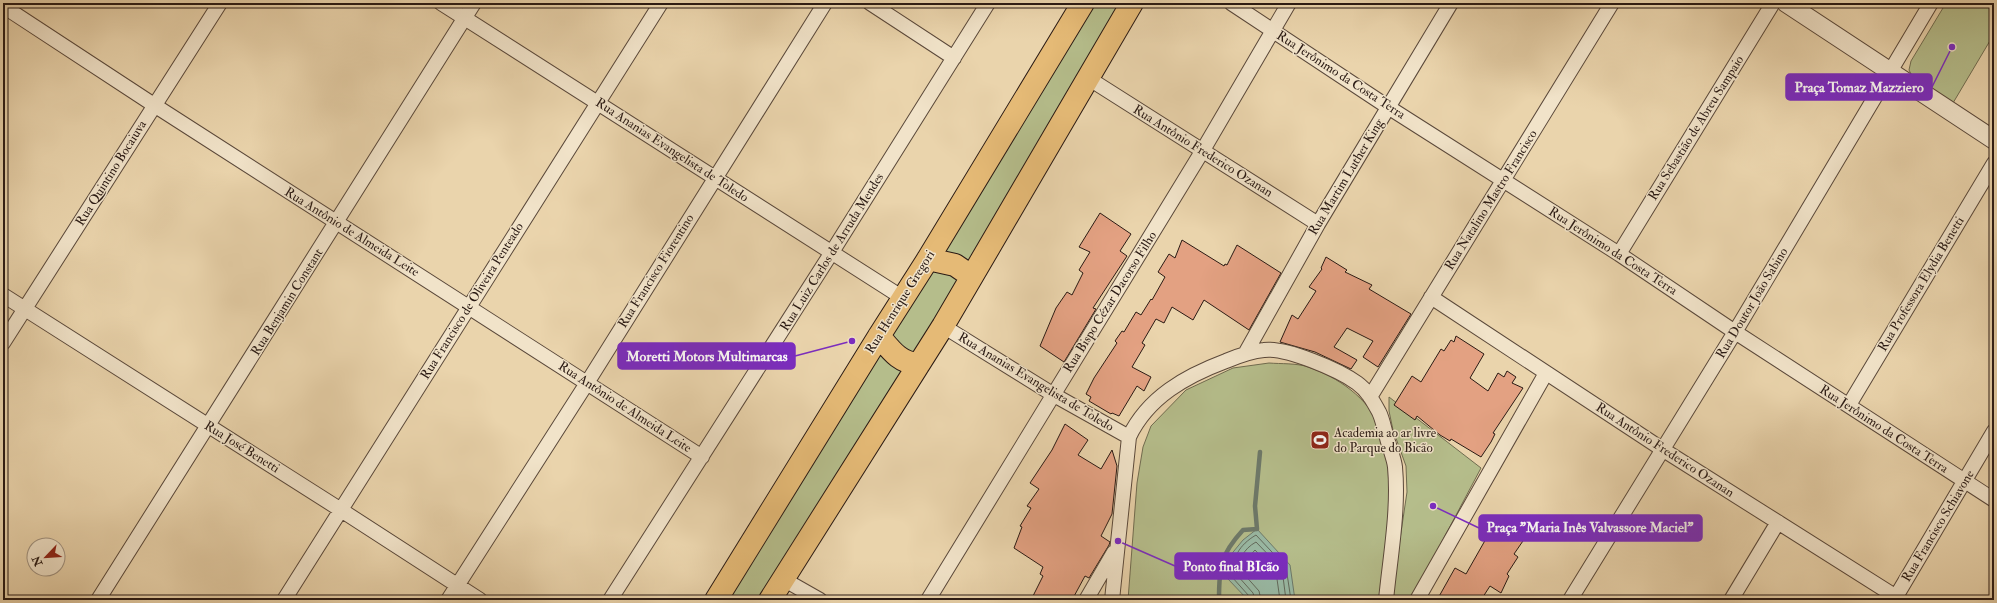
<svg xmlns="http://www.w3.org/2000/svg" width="1997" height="603" viewBox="0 0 1997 603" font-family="'IM FELL Double Pica',serif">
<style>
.green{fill:#b5bd8b;stroke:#706c50}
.water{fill:#99b9a4;stroke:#6d796a}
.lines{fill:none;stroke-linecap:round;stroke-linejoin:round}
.shore{stroke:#626a5c;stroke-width:1}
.stream{stroke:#6d796a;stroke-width:4.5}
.building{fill:#e3a182;stroke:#2a1a14}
.minor-casing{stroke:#5a483a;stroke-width:16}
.tertiary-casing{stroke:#5a483a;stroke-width:20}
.primary-casing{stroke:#2a1a14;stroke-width:24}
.minor{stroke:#f1e3c9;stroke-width:14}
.tertiary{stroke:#f1e3c9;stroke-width:18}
.primary{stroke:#e5ba76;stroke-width:22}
.labels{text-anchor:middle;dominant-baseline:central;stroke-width:3;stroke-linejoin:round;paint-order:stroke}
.street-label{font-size:13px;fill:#2a1a14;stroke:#f1e3c9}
.poi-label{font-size:13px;fill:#2a1a14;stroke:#f1e3c9;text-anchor:start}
.leader{fill:none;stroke:#7b2cbf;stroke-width:1.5}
.callout-dot{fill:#7b2cbf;stroke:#f1e3c9;stroke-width:1.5}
.callout{fill:#7b2cbf;stroke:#7b2cbf;stroke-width:1.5}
.callout-label{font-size:14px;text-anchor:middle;font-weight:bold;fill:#fff}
</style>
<rect width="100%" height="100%" fill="#ead4ac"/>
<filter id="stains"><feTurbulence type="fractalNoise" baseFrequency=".005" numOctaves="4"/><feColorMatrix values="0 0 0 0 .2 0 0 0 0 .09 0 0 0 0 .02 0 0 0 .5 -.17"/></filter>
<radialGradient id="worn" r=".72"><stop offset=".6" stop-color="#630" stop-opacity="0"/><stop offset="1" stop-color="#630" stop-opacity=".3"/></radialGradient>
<path class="green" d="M1094 3H1134L766 600H726Z
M1946 3H1994V34L1953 103 1912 76 1909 70 1911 61Z
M1269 363C1281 364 1297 363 1308 367 1338 377 1368 398 1381 428 1400 476 1387 550 1382 600H1128L1137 483 1143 447 1151 426 1186 390 1233 368Z
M1389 397 1481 468 1411 600H1391L1407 492 1406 466 1393 430 1389 411Z"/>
<path class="water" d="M1257 529 1290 565 1295 600H1248L1228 579 1229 557 1243 540Z"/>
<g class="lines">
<path class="shore" d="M1250 600 1249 596 1232 577C1232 558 1239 545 1256 535L1286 567 1291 600
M1255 600 1253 593 1237 575C1238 561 1243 549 1256 542L1282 569 1286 600
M1261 600 1259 591 1243 573 1244 562 1255 550 1276 572 1280 600"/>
<path class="stream" d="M1219 600C1219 567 1220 555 1243 530L1257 529 1255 506 1260 452"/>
</g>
<path class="building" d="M1100 213 1131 234 1120 251 1127 256 1093 308 1096 309 1064 362 1040 346 1056 308 1067 292 1072 295 1083 273 1079 270 1090 252 1079 247Z
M1182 240 1224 266 1225 264 1227 265 1237 245 1281 273 1249 330 1204 300 1193 320 1172 307 1164 323 1156 319 1142 343 1145 345 1132 367 1151 377 1144 391 1137 386 1119 416 1112 413 1111 414 1089 401 1091 397 1086 394 1094 378 1117 343 1115 341 1122 331 1124 332 1136 312 1141 315 1151 299 1152 300 1165 277 1158 272 1169 254 1175 258Z
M1326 257 1347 270 1345 272 1372 285 1369 289 1411 314 1378 367 1363 357 1373 341 1347 328 1334 347 1357 360 1351 369 1315 352 1280 342 1292 315 1298 319 1316 291 1309 287 1322 269 1321 268Z
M1456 336 1484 354 1470 378 1488 391 1498 373 1504 377 1507 371 1516 377 1512 383 1523 388 1493 433 1495 434 1491 442 1481 457 1451 439 1450 441 1440 435 1417 416 1415 420 1394 405 1412 376 1421 382 1441 349 1444 351 1451 340 1454 342Z
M1065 424 1088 440 1078 455 1101 469 1112 450 1117 466 1112 514 1101 536 1110 542 1109 545 1089 578 1085 576 1072 600H1041L1033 596 1043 576 1040 574 1043 567 1014 548 1022 527 1020 526 1031 508 1027 506 1039 489 1030 483 1052 450Z
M1495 516 1509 524 1512 528 1525 538 1514 554 1518 557 1507 574 1509 576 1501 593 1490 586 1481 600H1437L1455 568 1466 574 1487 537 1485 536Z"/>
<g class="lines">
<g class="minor-casing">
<path id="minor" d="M441 3 903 298
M870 3 954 58
M1231 3 1388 107 1619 254 1735 332 1994 500
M3 6 154 105 702 457
M1088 78 1318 224
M1619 254 1773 3
M3 295 341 510 480 600
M1431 297 1662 449 1901 600
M943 326 1054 395 1129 437
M3 343 220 3
M1245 354 1318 224 1451 3
M1370 397 1612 3
M1849 405 1994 163
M783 579 820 600
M98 600 474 3
M284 600 661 3
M448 600 587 383 825 3
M610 600 832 252 988 3
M928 600 1203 150 1289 3
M1086 600 1114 552
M1112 600 1129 437C1148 397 1186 376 1226 361 1238 356 1251 351 1264 350 1286 347 1339 370 1357 383 1367 390 1373 401 1379 412 1383 420 1384 429 1387 438 1389 447 1394 458 1395 467 1399 510 1390 558 1386 600
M1417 600 1546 373
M1570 600 1735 332 1931 3
M1731 600 1778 522
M1894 600 1994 431"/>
</g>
<g class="tertiary-casing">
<path id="tertiary" d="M1786 3 1994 140"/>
</g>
<g class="primary-casing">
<path id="primary" d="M928 259 955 265 971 276
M879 336C890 349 900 364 919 364
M716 600 879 336 928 259 1083 3
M770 600 943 326 1132 3"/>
</g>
<use href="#minor" class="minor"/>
<use href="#tertiary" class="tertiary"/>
<use href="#primary" class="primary"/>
</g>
<defs>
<g id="stadium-square" transform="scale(1)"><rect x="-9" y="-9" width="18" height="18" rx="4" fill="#8f2418" stroke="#f1e3c9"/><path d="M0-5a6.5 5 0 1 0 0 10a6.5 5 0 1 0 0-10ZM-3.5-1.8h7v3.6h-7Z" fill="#fff"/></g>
</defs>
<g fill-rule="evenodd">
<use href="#stadium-square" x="1320" y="440"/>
</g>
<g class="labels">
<g class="street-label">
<text transform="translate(1341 75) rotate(33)">Rua Jerônimo da Costa Terra</text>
<text transform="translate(1696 128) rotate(-58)">Rua Sebastião de Abreu Sampaio</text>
<text transform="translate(672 150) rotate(33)">Rua Ananias Evangelista de Toledo</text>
<text transform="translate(1203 151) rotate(32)">Rua Antônio Frederico Ozanan</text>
<text transform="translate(111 173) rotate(-58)">Rua Quintino Bocaiuva</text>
<text transform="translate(1346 177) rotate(-59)">Rua Martim Luther King</text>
<text transform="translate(1491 200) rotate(-58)">Rua Natalino Mastro Francisco</text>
<text transform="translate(352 232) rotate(32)">Rua Antônio de Almeida Leite</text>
<text transform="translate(1613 251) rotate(33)">Rua Jerônimo da Costa Terra</text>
<text transform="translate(832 252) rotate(-58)">Rua Luiz Carlos de Arruda Mendes</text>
<text transform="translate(656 271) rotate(-58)">Rua Francisco Fiorentino</text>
<text transform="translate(1921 284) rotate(-59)">Rua Professora Elydia Benetti</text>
<text transform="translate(472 301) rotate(-58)">Rua Francisco de Oliveira Penteado</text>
<text transform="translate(287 302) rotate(-58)">Rua Benjamin Constant</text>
<text transform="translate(900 302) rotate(-58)">Rua Henrique Gregori</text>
<text transform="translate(1110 302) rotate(-58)">Rua Bispo Cézar Dacorso Filho</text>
<text transform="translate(1752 303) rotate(-59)">Rua Doutor João Sabino</text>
<text transform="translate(1036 382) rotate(31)">Rua Ananias Evangelista de Toledo</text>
<text transform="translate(625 407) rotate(33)">Rua Antônio de Almeida Leite</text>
<text transform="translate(1884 429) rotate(33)">Rua Jerônimo da Costa Terra</text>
<text transform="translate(242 447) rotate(32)">Rua José Benetti</text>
<text transform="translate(1665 450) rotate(33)">Rua Antônio Frederico Ozanan</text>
<text transform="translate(1938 526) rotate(-59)">Rua Francisco Schiavone</text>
</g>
<g class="poi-label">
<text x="1334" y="433">Academia ao ar livre<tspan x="1334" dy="15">do Parque do Bicão</tspan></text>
</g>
</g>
<path class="leader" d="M1952 47L1932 87M852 341L795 356M1433 506L1479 528M1118 541L1175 566"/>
<g class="callout-dot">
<circle cx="1952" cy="47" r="4"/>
<circle cx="852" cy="341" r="4"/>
<circle cx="1433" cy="506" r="4"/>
<circle cx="1118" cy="541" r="4"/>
</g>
<g class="callout">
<rect x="1786" y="74" width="146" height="26" rx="4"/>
<rect x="618" y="343" width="177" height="26" rx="4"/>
<rect x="1479" y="515" width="223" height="26" rx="4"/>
<rect x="1175" y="553" width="112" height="26" rx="4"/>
</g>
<g class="callout-label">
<text x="1859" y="92">Praça Tomaz Mazziero</text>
<text x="707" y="361">Moretti Motors Multimarcas</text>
<text x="1590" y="532">Praça "Maria Inês Valvassore Maciel"</text>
<text x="1231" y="571">Ponto final BIcão</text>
</g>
<rect width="1997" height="603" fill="none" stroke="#ead4ac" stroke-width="16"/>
<rect x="4" y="4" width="1989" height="595" fill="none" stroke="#2a1a14" stroke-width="2"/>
<rect x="8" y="8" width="1981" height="587" fill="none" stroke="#2a1a14"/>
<g transform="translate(46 557) rotate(245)"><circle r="19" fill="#f1e3c9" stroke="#a19381"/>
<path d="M0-3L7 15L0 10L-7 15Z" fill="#8f2418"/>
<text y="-6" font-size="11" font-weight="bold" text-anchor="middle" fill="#2a1a14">N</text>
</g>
<rect width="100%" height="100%" filter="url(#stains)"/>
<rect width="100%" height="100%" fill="url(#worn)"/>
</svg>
